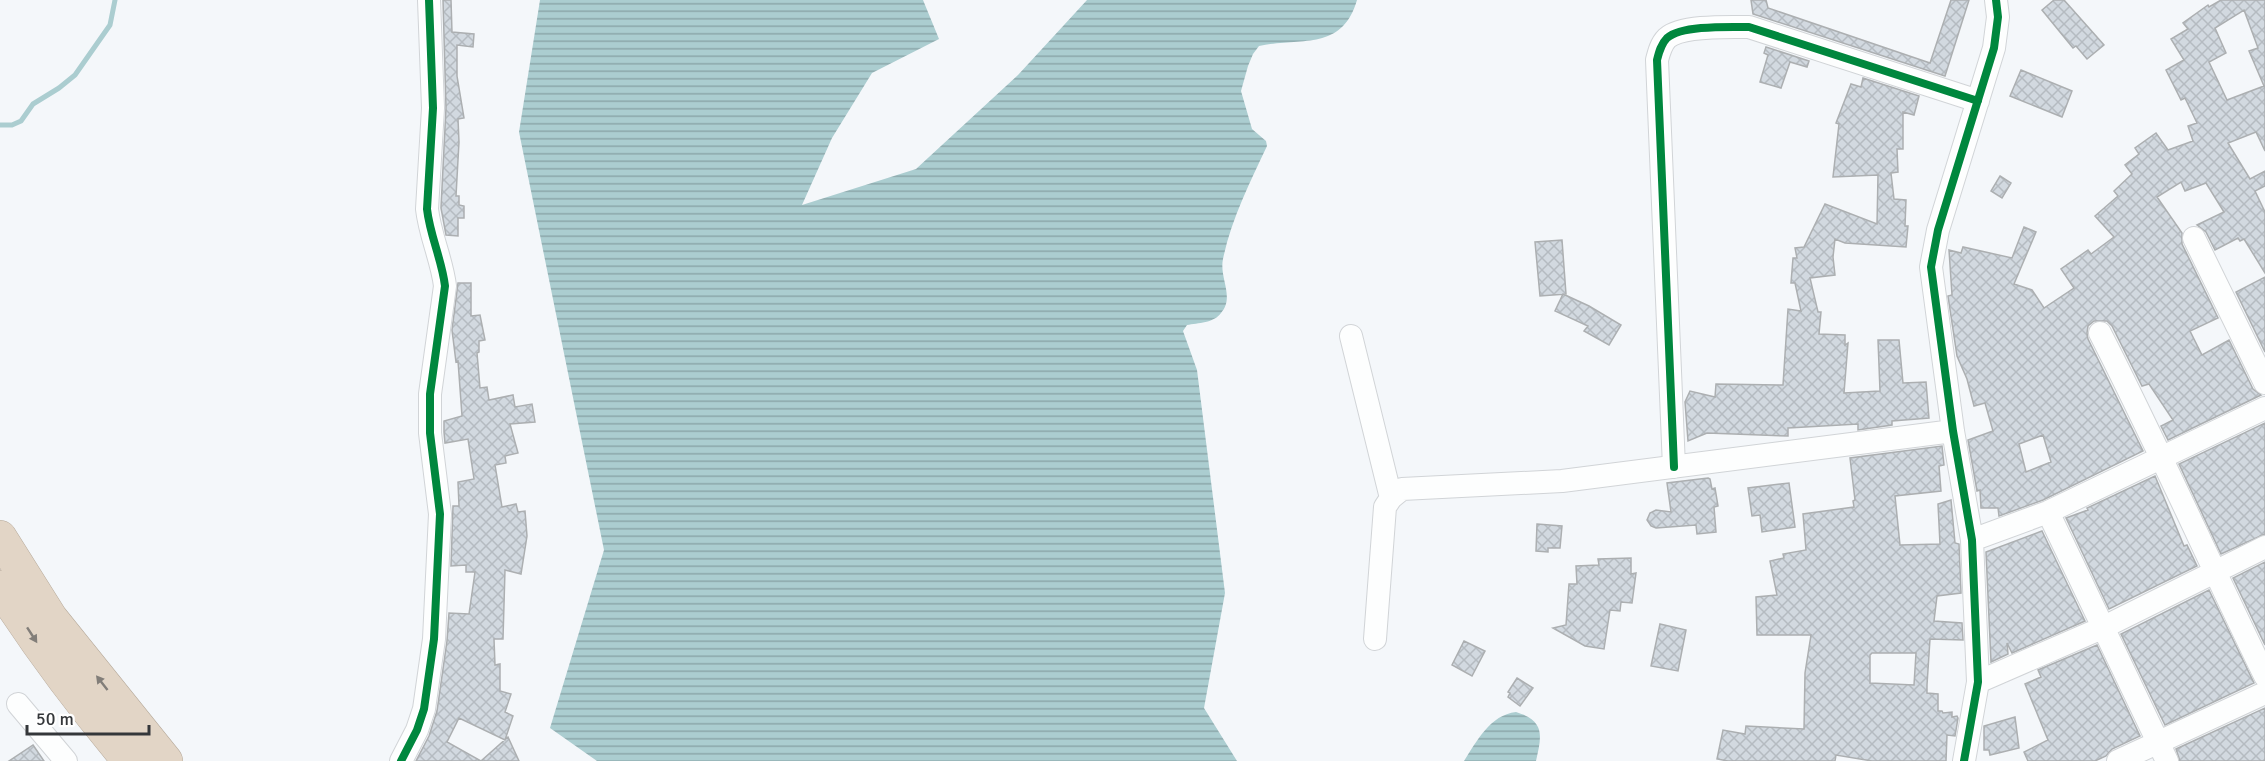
<svg xmlns="http://www.w3.org/2000/svg" width="2265" height="761" viewBox="0 0 2265 761" font-family="Signika,sans-serif">
<style>
.water{fill:url(#water-rules)}
.lines{fill:none;stroke-linecap:round;stroke-linejoin:round}
.stream{stroke:#abcdd0;stroke-width:5}
.building{fill:url(#building-cross-hatch);stroke:#acafb1;stroke-width:1.5;fill-rule:evenodd}
.minor-casing{stroke:#d1d4d7;stroke-width:24}
.highway-casing{stroke:#b6aa9b;stroke-width:34}
.minor{stroke:#fdfefe;stroke-width:22}
.highway{stroke:#e2d5c6;stroke-width:33}
.cycleway-casing{stroke:#fff;stroke-width:11}
.cycleway{stroke:#00873e;stroke-width:8}
.oneway{fill:#827e79}
</style>
<defs>
<pattern id="water-rules" width="6" height="5" patternUnits="userSpaceOnUse" patternTransform="scale(1.5)"><rect width="6" height="5" fill="#abcdd0"/><path d="M0 2.5h6" fill="none" stroke="#8ca7aa"/></pattern>
<pattern id="building-cross-hatch" width="8" height="8" patternUnits="userSpaceOnUse" patternTransform="scale(1.5)"><rect width="8" height="8" fill="#d2d9e0"/><path d="M0 0l8 8M0 8l8-8" fill="none" stroke="#b5bbc1"/></pattern>
</defs>
<rect width="100%" height="100%" fill="#f4f7fa"/>
<path class="water" d="M540 0H923L939 39 872 73 832 138 802 205 916 169 1018 75 1087 0H1357C1342 52 1300 37 1259 46L1253 54 1248 66 1241 91 1252 129 1266 141 1267 146C1250 182 1231 220 1223 259 1219 278 1235 297 1221 313 1214 323 1198 323 1187 325L1183 331 1197 370 1225 593 1204 708 1237 761H597L550 728 604 550 519 132Z
M1516 712C1545 721 1542 735 1536 761H1464C1477 741 1490 715 1516 712Z"/>
<g class="lines">
<path class="stream" d="M0 125H12L21 121 33 104 59 88 75 75 110 25 115 0"/>
</g>
<path class="building" d="M443 0H451L452 32 474 34 473 47 457 45V76L464 118 458 119 459 142 456 196H459V205L464 206V218H458V236L446 235 441 208 446 108Z
M1751 0H1766L1768 8 1930 63 1951 0H1969L1945 76 1753 14Z
M2054 0H2064L2104 45 2087 59 2076 46 2073 48 2042 10Z
M2221 0H2265V151L2256 132 2228 143 2250 179 2265 171V186L2255 191 2265 212V273L2244 239 2240 241 2238 238 2215 250 2206 232 2197 225 2224 212 2206 183 2185 191 2181 182 2157 197 2182 233V244L2218 318 2190 331 2202 355 2229 340 2253 389 2261 395 2168 440 2161 426 2173 420 2149 384 2142 386 2112 326 2107 321H2094L2088 326 2087 333 2088 339 2143 451 2043 500 1999 516 1998 508H1981L1980 490 1977 491 1968 440 1993 431 1985 403 1974 406 1967 379 1957 356 1948 296 1952 295 1949 250 1961 253 1963 247 2012 258 2024 227 2036 232 2014 284 2032 290 2044 308 2074 288 2061 269 2088 250 2091 254 2114 237 2095 216 2118 196 2114 191 2132 174 2125 165 2139 154 2135 148 2156 133 2168 150 2193 141 2188 126 2197 123 2185 98 2181 100 2166 70 2184 60 2171 39 2188 29 2183 23 2208 5 2209 7ZM2244 10 2258 48 2249 51 2264 86 2227 100 2209 62 2226 53 2215 28ZM2043 435 2051 462 2026 472 2019 444Z
M1766 47 1809 61 1807 67 1790 62 1781 88 1760 82 1768 55 1764 53Z
M2021 70 2072 91 2062 117 2010 96Z
M1863 78 1919 96 1914 115 1903 112V149H1897L1898 172 1891 173 1894 199 1906 200 1905 226H1908L1906 247 1845 243 1835 239 1833 257 1835 275 1810 278 1818 312H1821L1819 334 1845 335V345L1848 343 1844 393 1880 391 1878 340H1899L1903 383 1926 382 1929 418 1892 421V425L1858 430V424L1788 428V436L1707 433 1688 441 1685 402 1690 391 1715 397 1716 384 1783 385 1788 309 1801 311 1795 283H1791L1793 258H1797L1795 248 1804 247 1825 204 1877 224 1878 175 1833 177 1839 124 1836 123 1851 84 1861 87Z
M2000 176 2011 183 2002 198 1991 191Z
M1562 240 1566 294 1540 296 1535 242Z
M2265 277V352L2236 292Z
M458 283H471V316L480 315 485 340 479 341V352L477 353 480 388 487 387 489 400 513 395 515 407 532 404 535 422 510 424 518 453 505 456 506 463 495 465 502 507 516 504 518 512 525 511 527 536 521 574 505 570 503 639H494L495 665 500 664V691L511 694 505 712 513 716 505 740 459 718 447 742 481 761H416L429 736 437 711 447 641 449 613 469 614 475 572H466V565L451 566 453 506H459L458 482 474 479 468 439 445 443 444 432V421L462 416 458 361 456 362 452 330Z
M1563 294 1589 306 1621 325 1609 345 1584 331 1588 326 1555 311Z
M2265 423V534L2221 554 2179 464Z
M1942 446 1944 465 1939 466 1941 491 1895 496 1900 545 1940 544 1938 504 1951 500 1955 543 1959 544 1961 593 1937 596 1934 621 1962 623 1963 640 1930 639 1927 685V693L1938 694V711H1942L1943 713 1952 712V717L1957 716 1958 718 1955 736 1947 735 1946 761H1872L1836 755 1835 761H1728L1717 759 1723 730 1745 734 1746 726 1804 729 1805 673 1811 635H1757L1756 597 1777 595 1770 561 1784 558 1783 554 1806 550 1803 514 1854 507 1853 501 1855 500 1850 458ZM1872 653H1916L1914 685 1870 683V655Z
M2155 476 2184 546 2187 545 2197 566 2109 609 2066 518 2088 510 2087 508Z
M1708 478 1710 479 1712 489 1715 488 1718 506 1714 507 1716 532 1697 534 1696 525 1656 528 1651 526 1647 520 1650 513 1656 510 1671 512 1667 483Z
M1789 483 1795 527 1762 532 1760 515 1752 516 1748 488Z
M1537 524 1562 526 1560 548H1548V552L1536 551Z
M2042 531 2085 621 2012 653 2007 643 2008 654 1991 662 1986 552Z
M1631 558V574L1636 573 1632 603 1621 602 1620 611 1610 610 1604 649 1585 646 1553 628 1566 625 1569 584H1577L1576 566 1599 565 1598 559Z
M2265 562V645L2233 578Z
M2209 590 2254 683 2165 725 2121 634Z
M1660 624 1686 630 1678 671 1651 666Z
M1464 641 1485 651 1472 676 1452 665Z
M2097 645 2140 736 2112 749 2106 756 2095 761H2028L2024 752 2048 740 2025 684 2041 677 2038 670Z
M1517 678 1533 688 1520 706 1508 697 1510 693 1508 692Z
M2265 708V761H2180L2176 749Z
M2015 717 2019 748 1990 755 1989 750H1984V726Z
M508 737 519 761H481Z
M33 745 44 761H9Z"/>
<g class="lines">
<g class="minor-casing">
<path id="minor" d="M2194 238 2265 383
M2100 333C2158 446 2209 562 2265 676
M1351 336 1391 498
M1674 467 1657 60C1659 52 1661 44 1667 38 1682 25 1729 27 1749 27L1978 101
M2048 512 2167 761
M1972 540 2048 512 2265 408
M1375 639 1385 507 1391 498 1402 489 1562 481 1953 431
M1978 682 2102 628 2265 547
M18 704 66 761
M401 761 417 730 424 709 434 639 440 514 430 433V394L445 286C442 260 430 236 427 209L433 108 429 0
M1964 761 1978 682 1972 540 1953 431 1931 267 1938 230 1994 48 1998 17 1996 0
M2118 761 2265 693"/>
</g>
<g class="highway-casing">
<path id="highway" d="M0 537 51 618 166 761
M0 587C39 648 82 705 129 761"/>
</g>
<use href="#minor" class="minor"/>
<use href="#highway" class="highway"/>
<g class="cycleway-casing">
<path id="cycleway" d="M1674 467 1657 60C1659 52 1661 44 1667 38 1682 25 1729 27 1749 27L1978 101
M401 761 417 730 424 709 434 639 440 514 430 433V394L445 286C442 260 430 236 427 209L433 108 429 0
M1964 761 1978 682 1972 540 1953 431 1931 267 1938 230 1994 48 1998 17 1996 0"/>
</g>
<use href="#cycleway" class="cycleway"/>
</g>
<defs><path id="oneway-solid" d="M-6-.8H1V-3.2L6.5 0L1 3.2V.8H-6Z" transform="scale(1.5)"/></defs>
<g class="oneway">
<use href="#oneway-solid" transform="translate(32 635) rotate(57)"/>
<use href="#oneway-solid" transform="translate(102 683) rotate(-128)"/>
</g>
<path d="M27 725v9h122v-9" fill="none" stroke="#34373a" stroke-width="3"/>
<text x="36" y="725" font-size="18" fill="#34373a" stroke="#ffffff" stroke-width="4.5" paint-order="stroke">50 m</text>
</svg>
